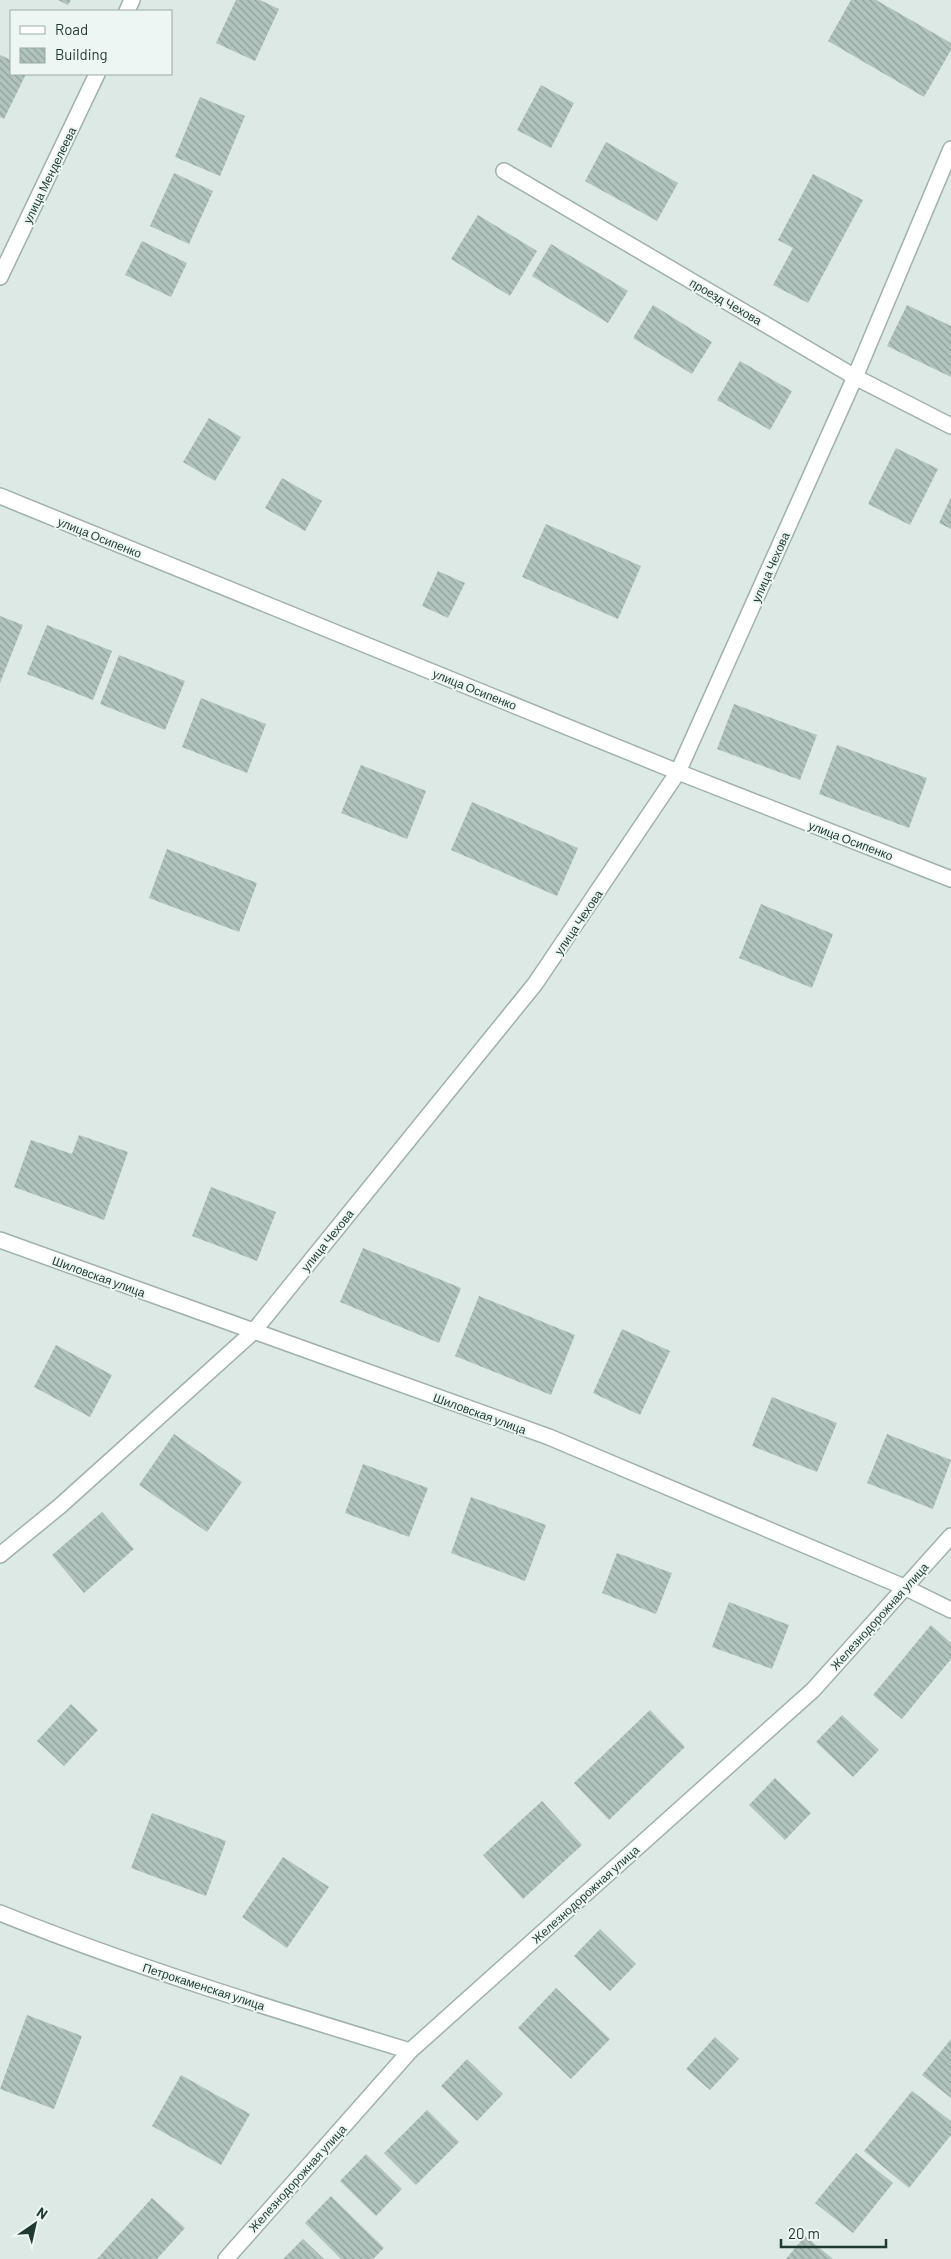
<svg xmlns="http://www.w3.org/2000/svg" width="951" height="2259" viewBox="0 0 951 2259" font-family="Barlow,sans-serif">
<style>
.building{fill:url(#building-back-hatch)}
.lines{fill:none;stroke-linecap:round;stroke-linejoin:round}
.minor-casing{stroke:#a0b1ac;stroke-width:18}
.minor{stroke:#fff;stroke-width:15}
.labels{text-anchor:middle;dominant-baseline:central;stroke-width:4;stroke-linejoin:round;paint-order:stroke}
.street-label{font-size:12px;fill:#1f3933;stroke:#edf6f2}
</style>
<defs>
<pattern id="building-back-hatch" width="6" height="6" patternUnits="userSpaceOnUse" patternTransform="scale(1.25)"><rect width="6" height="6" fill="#b2c4be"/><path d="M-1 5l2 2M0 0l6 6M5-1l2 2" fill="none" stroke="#90a09b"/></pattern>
</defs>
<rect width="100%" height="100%" fill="#dde9e5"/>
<path class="building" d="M58 0H71L68 5Z
M236 0H260L279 9 255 61 216 43Z
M851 0H876L951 43V50L924 97 828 41Z
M0 55 11 60V74H26L4 119 0 117Z
M541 85 574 103 551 148 517 130Z
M200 97 245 116 220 176 175 157Z
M606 142 678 183 657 221 585 181Z
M174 173 213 191 189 244 150 226Z
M813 174 863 200 808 303 773 285 793 248 778 240Z
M478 215 537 251 510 296 451 259Z
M142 241 187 263 171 297 125 275Z
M551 244 628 291 608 323 532 276Z
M653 305 712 342 692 374 633 338Z
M907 305 951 326V377L887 346Z
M740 361 792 391 770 430 717 400Z
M209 418 241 437 215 481 183 462Z
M896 448 938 469 910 525 868 504Z
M282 478 322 501 305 531 265 508Z
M951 497V529L939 523Z
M546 524 641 566 618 619 522 577Z
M438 571 465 583 448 618 422 606Z
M0 616 23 625 0 683Z
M47 625 112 651 93 700 27 674Z
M119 655 185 681 165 730 100 704Z
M201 698 266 724 247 773 182 747Z
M734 704 817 735 800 780 717 749Z
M837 745 927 778 909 828 819 794Z
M361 765 426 791 407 839 341 813Z
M472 802 578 848 557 896 451 850Z
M167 849 257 883 239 932 149 898Z
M761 904 833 934 812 988 739 958Z
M79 1135 128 1152 104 1220 14 1187 31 1140 72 1154Z
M211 1187 276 1212 257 1261 192 1236Z
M363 1248 461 1288 439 1343 340 1302Z
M479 1296 575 1335 551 1395 455 1356Z
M622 1329 670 1351 640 1415 593 1393Z
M56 1345 112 1375 90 1417 34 1387Z
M772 1397 837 1423 817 1472 752 1446Z
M174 1434 242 1482 207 1532 139 1485Z
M887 1434 951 1460 933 1509 867 1483Z
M363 1464 428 1488 409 1537 345 1513Z
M471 1497 546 1525 525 1581 451 1553Z
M102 1512 134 1549 84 1593 52 1555Z
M617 1553 672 1573 656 1614 602 1593Z
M729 1602 789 1625 772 1669 712 1647Z
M931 1625 951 1643V1659L902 1719 873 1695Z
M71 1704 98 1730 64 1766 37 1741Z
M650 1710 685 1747 609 1820 574 1783Z
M842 1715 879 1750 853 1777 816 1742Z
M775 1778 811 1813 785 1840 749 1805Z
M542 1801 582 1845 523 1899 483 1855Z
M152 1813 226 1841 206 1896 131 1868Z
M283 1857 329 1887 287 1948 242 1917Z
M600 1929 636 1964 610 1991 574 1956Z
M556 1988 610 2039 571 2079 518 2028Z
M27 2015 82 2036 54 2109 0 2089Z
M715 2037 739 2059 710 2090 686 2069Z
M951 2039V2098L922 2075Z
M467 2059 503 2094 477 2121 441 2086Z
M181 2075 250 2114 221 2165 152 2126Z
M912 2091 951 2121V2135L909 2188 864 2151Z
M427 2110 459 2142 416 2185 384 2153Z
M856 2153 893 2183 853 2233 815 2203Z
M366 2154 402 2189 376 2216 340 2181Z
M331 2196 384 2248 373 2259H341L305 2223Z
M152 2198 185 2228 157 2259H97Z
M805 2236 833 2259H786Z
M303 2239 324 2259H283Z"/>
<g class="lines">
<g class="minor-casing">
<path id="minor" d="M127 11 132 0
M504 171 855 377 951 426
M0 277 97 74
M0 496 678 772 951 879
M0 1240 549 1437 904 1587 951 1610
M0 1555 60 1506 253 1332 535 984 678 772 855 377 951 149
M0 1913C134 1967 272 2009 410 2051
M226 2259 410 2051 813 1690 951 1536"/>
</g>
<use href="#minor" class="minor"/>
</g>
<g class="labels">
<g class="street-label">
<text transform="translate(49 175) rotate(-64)">улица Менделеева</text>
<text transform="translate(726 301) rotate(30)">проезд Чехова</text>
<text transform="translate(100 537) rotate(22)">улица Осипенко</text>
<text transform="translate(770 567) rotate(-66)">улица Чехова</text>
<text transform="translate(475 689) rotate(22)">улица Осипенко</text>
<text transform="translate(851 840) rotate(21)">улица Осипенко</text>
<text transform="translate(578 922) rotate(-56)">улица Чехова</text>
<text transform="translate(327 1240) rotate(-51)">улица Чехова</text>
<text transform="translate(99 1276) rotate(20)">Шиловская улица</text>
<text transform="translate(480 1413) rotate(20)">Шиловская улица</text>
<text transform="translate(879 1616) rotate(-48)">Железнодорожная улица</text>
<text transform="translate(585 1894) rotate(-42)">Железнодорожная улица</text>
<text transform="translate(204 1986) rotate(18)">Петрокаменская улица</text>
<text transform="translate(297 2178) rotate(-48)">Железнодорожная улица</text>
</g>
</g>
<rect x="10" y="10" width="162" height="65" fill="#edf6f2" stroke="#9baaa6"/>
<rect x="20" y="26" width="25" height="8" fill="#ffffff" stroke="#9baaa6"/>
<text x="55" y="35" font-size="15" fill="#1f3933">Road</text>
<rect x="20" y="48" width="25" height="15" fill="url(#building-back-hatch)" stroke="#9baaa6"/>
<text x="55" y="60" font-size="15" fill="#1f3933">Building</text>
<g transform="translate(35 2224) rotate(34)" stroke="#edf6f2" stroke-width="4" paint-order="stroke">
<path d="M0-4L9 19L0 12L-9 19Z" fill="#1f3933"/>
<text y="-8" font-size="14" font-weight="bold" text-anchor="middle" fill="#1f3933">N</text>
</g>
<path d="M781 2239v8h105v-8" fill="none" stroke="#1f3933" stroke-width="2.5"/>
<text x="788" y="2239" font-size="15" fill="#1f3933" stroke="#edf6f2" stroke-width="4" paint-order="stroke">20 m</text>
</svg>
